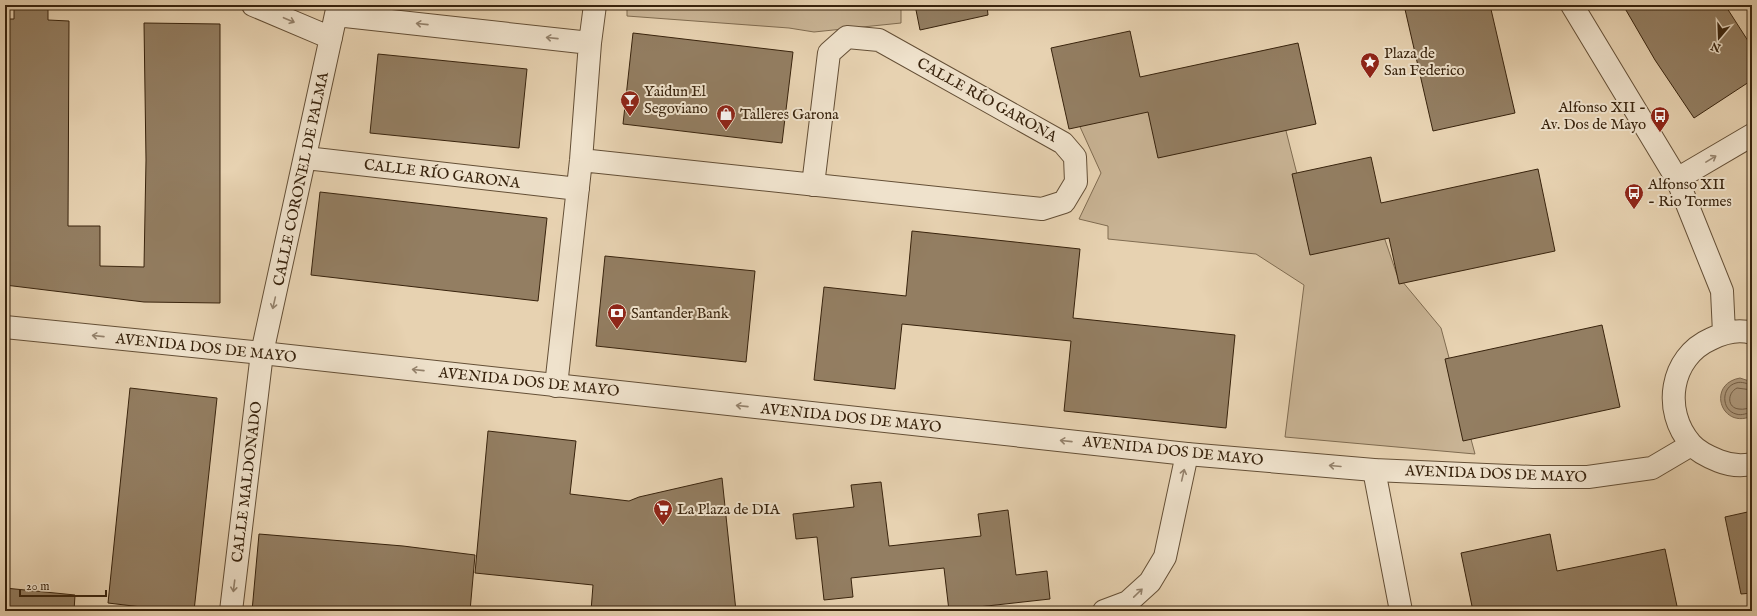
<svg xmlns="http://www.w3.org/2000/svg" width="1757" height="616" viewBox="0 0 1757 616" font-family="'IM FELL English',serif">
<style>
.green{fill:#c9b495;stroke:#806c51}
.water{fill:#ac9679;stroke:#7e684e}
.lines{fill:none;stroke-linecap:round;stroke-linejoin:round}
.shore{stroke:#725c43;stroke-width:1}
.building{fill:#937e62;stroke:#38230d}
.minor-casing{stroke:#644f36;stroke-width:24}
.tertiary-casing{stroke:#644f36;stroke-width:24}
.minor{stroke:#efe2cc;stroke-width:22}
.tertiary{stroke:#efe2cc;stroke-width:22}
.oneway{stroke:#94826c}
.labels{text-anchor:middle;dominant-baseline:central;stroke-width:4;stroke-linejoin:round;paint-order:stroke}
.poi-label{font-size:15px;fill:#38230d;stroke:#efe2cc;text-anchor:start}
.street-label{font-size:15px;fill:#38230d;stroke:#efe2cc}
</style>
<rect width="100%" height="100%" fill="#e7d2b1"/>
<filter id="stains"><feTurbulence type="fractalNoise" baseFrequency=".005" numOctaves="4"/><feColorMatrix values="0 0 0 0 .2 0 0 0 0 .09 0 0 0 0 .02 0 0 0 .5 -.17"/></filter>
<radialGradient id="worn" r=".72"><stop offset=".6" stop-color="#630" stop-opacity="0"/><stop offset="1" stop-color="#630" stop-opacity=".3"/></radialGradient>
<path class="green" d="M627 5H901V23L814 32 789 28 627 16Z
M1146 103 1284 123 1314 241 1381 228 1397 275 1441 328 1475 454 1285 437 1304 285 1256 254 1108 239V226L1079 219 1101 173 1076 118Z"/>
<path class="water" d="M1740 378 1752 382V416C1721 430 1706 384 1740 378Z"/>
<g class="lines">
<path class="shore" d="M1752 385C1747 384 1742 381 1736 383 1721 387 1721 410 1736 414 1742 416 1747 413 1752 412
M1752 390 1737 388C1727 393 1727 408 1739 409 1744 410 1748 408 1752 407"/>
</g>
<path class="building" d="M14 5H48V20L69 21 68 226H100V266L144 267 146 160 144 23 220 24V303L144 302 5 285V19H14Z
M915 5H987L988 15 920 30Z
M1404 5H1490L1515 113 1433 131Z
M1623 5H1725L1752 47V80L1694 118 1655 60Z
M1130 31 1140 77 1298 43 1316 124 1158 158 1148 112 1069 129 1051 48Z
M633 33 793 52 782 143 623 124Z
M378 54 527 69 519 148 370 133Z
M1371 157 1381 203 1538 169 1555 251 1399 284 1389 238 1310 255 1292 174Z
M320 192 547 218 538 301 311 275Z
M912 231 1080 249 1073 318 1235 335 1226 428 1064 411 1071 341 902 324 895 389 814 380 824 287 906 296Z
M605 256 755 271 746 362 596 346Z
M1602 325 1620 407 1463 441 1445 359Z
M130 388 217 398 194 611H175L108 603Z
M488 431 576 441 570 494 629 501 639 497 722 478 736 611H591L593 585 475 573Z
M881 482 889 546 981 536 978 514 1008 510 1016 575 1047 571 1050 599 978 607V611H949L944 568 851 578 853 597 824 600 817 537 796 539 793 514 854 507 851 485Z
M1752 511V593L1741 594 1725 517Z
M259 534 403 546 475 555 470 611H252Z
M1550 534 1557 571 1665 549 1678 611H1473L1461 553Z
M5 588 75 595 74 611H5Z"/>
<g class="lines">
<g class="minor-casing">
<path id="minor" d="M253 5 331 38
M336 15 590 43
M306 158 578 189
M581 160 1042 209 1064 202 1076 182 1075 157 1063 143 879 40 847 37 829 53 813 185
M1677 179 1752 135
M556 386 581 160 590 43 595 5
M1374 470 1401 611
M231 611 262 353 338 5
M1104 611 1128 602 1150 582 1165 557 1187 454"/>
</g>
<g class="tertiary-casing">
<path id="tertiary" d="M1572 5 1677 179 1722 291 1724 333
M5 327 262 353 1187 454 1374 470 1533 477H1588L1652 468 1691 445
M1752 333C1738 329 1723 333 1711 339 1670 357 1662 411 1691 444 1698 452 1709 457 1719 461 1729 465 1742 466 1752 464"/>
</g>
<use href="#minor" class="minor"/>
<use href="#tertiary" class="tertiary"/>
</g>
<defs><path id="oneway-shaft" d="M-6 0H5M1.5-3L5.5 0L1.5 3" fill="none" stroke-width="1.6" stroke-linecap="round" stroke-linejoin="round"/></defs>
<g class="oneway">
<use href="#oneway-shaft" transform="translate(289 20) rotate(23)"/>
<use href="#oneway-shaft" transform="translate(422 24) rotate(-174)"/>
<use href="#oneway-shaft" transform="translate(552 38) rotate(-174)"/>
<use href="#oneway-shaft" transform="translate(1711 159) rotate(-31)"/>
<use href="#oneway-shaft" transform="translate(274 303) rotate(103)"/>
<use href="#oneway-shaft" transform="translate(98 336) rotate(-174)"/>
<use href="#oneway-shaft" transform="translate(418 370) rotate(-174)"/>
<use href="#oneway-shaft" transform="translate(742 406) rotate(-174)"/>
<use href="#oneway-shaft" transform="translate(1066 441) rotate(-174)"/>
<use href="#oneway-shaft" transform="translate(1335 466) rotate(-175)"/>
<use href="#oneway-shaft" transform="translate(1183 475) rotate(-77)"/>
<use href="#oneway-shaft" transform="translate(234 586) rotate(97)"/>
<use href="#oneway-shaft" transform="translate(1138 593) rotate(-44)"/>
</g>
<defs>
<g id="sight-pin" transform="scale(1)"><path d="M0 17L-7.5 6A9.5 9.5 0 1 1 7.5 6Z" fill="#8f2418" stroke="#efe2cc"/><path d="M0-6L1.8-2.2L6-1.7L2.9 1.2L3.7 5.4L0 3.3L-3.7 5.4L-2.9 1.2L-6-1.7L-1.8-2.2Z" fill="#fff"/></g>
<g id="bar-pin" transform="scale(1)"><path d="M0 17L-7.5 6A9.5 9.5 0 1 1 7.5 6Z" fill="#8f2418" stroke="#efe2cc"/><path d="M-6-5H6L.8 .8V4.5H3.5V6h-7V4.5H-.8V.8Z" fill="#fff"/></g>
<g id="shop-pin" transform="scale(1)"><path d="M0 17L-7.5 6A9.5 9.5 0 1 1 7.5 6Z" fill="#8f2418" stroke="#efe2cc"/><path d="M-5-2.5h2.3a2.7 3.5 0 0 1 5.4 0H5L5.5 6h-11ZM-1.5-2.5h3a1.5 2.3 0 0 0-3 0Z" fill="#fff"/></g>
<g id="bus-pin" transform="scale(1)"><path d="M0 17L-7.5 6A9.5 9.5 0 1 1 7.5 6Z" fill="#8f2418" stroke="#efe2cc"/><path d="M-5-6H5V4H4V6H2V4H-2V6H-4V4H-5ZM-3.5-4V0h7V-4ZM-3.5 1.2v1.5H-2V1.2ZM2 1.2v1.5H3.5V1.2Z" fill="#fff"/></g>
<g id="bank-pin" transform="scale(1)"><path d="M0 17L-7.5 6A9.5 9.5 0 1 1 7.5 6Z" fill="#8f2418" stroke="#efe2cc"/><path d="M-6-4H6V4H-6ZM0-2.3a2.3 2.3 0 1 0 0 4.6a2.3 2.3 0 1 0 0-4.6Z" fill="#fff"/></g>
<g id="supermarket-pin" transform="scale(1)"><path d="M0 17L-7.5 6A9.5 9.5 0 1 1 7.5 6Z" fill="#8f2418" stroke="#efe2cc"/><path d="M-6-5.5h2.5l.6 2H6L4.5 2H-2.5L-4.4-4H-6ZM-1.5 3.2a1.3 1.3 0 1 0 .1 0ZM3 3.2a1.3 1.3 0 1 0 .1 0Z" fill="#fff"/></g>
</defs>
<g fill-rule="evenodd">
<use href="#sight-pin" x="1370" y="62"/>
<use href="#bar-pin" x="630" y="100"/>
<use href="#shop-pin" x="726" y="114"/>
<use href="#bus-pin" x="1660" y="116"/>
<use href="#bus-pin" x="1634" y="193"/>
<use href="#bank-pin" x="617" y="313"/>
<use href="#supermarket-pin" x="663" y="509"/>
</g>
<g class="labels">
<g class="poi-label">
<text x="1384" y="53">Plaza de<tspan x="1384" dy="17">San Federico</tspan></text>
<text x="644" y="91">Yaidun El<tspan x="644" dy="17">Segoviano</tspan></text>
<text x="1646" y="107" text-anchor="end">Alfonso XII -<tspan x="1646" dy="17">Av. Dos de Mayo</tspan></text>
<text x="740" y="114">Talleres Garona</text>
<text x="1648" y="184">Alfonso XII<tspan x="1648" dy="17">- Rio Tormes</tspan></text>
<text x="631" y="313">Santander Bank</text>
<text x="677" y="509">La Plaza de DIA</text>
</g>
<g class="street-label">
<text transform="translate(987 100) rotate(29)">CALLE RÍO GARONA</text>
<text transform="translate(442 174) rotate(7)">CALLE RÍO GARONA</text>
<text transform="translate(301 179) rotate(-78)">CALLE CORONEL DE PALMA</text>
<text transform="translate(206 348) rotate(6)">AVENIDA DOS DE MAYO</text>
<text transform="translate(529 382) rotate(6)">AVENIDA DOS DE MAYO</text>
<text transform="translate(851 418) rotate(6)">AVENIDA DOS DE MAYO</text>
<text transform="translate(1173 451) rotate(6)">AVENIDA DOS DE MAYO</text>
<text transform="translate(1496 474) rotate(2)">AVENIDA DOS DE MAYO</text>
<text transform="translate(247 482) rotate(-83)">CALLE MALDONADO</text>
</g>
</g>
<rect width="1757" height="616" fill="none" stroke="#e7d2b1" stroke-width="20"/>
<rect x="6" y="6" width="1745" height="604" fill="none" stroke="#38230d" stroke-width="2"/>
<rect x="10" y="10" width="1737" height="596" fill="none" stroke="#38230d"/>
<g transform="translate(1719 38) rotate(199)" stroke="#efe2cc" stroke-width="3" paint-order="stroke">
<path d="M0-3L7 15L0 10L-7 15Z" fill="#38230d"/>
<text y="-6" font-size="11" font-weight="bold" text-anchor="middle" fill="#38230d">N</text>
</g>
<path d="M20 590v6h86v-6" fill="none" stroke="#38230d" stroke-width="2"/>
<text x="26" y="590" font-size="12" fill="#38230d" stroke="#efe2cc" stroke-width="3" paint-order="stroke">20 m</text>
<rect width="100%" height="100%" filter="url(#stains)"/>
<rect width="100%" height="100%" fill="url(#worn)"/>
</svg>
